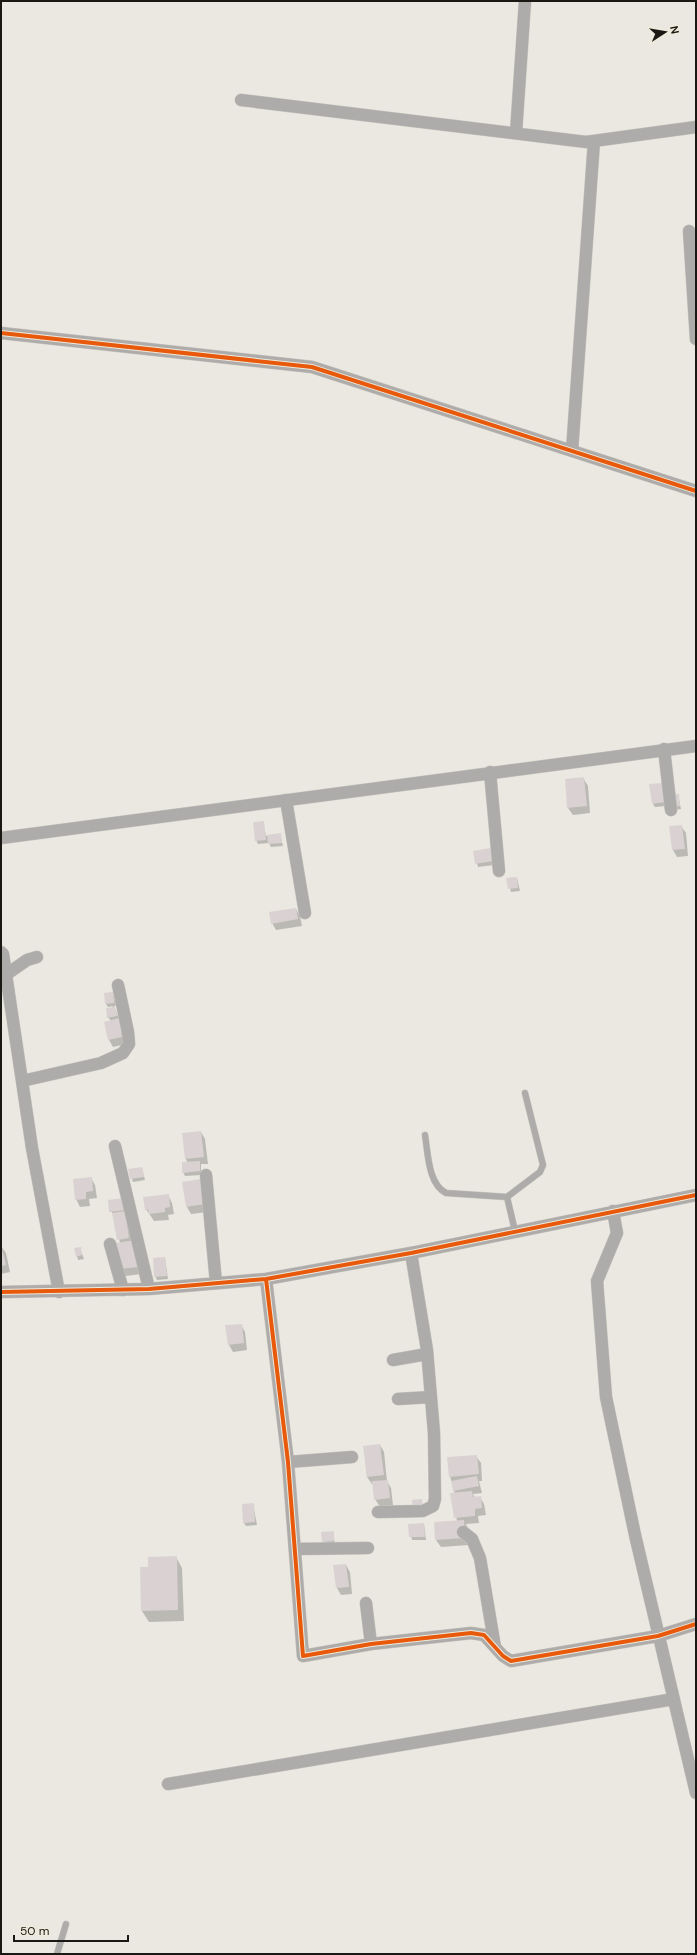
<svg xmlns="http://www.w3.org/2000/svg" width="697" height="1955" viewBox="0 0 697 1955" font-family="'DM Sans',sans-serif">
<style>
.shadow{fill:#0003}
.building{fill:#dad2d2}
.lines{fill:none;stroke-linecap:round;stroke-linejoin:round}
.service-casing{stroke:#c8c6c0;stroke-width:7}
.minor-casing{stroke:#c8c6c0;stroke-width:13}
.service{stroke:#aeacaa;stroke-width:6}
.minor{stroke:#aeacaa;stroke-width:12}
.cycleway-casing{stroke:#eeeadc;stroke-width:6}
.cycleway{stroke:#e8590c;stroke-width:4}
</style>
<rect width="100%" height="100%" fill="#eae8e0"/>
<path class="shadow" d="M583 778 588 786 590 813 573 815 568 808Z
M662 784 666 806 655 807 653 804Z
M678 795 681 809 674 810Z
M263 822 266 836 280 834 283 846 271 847 269 843 258 844 256 840Z
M681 826 686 833 688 856 677 857 673 850 671 827Z
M490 849 494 865 478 867 474 852Z
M508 878H517L520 891 511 892Z
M296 909 300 916 302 926 276 930 272 923Z
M113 993 116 1006H114L122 1027 126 1044 113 1047 109 1040 111 1021 108 1017 113 1006 108 1007 106 1004Z
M201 1132 205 1139 208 1164H201V1175L185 1176 183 1172 188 1163 185 1158Z
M142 1168 145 1180 133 1182 129 1170Z
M91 1178 95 1185 97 1198 89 1199 90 1206 80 1207 76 1199Z
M200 1180 208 1212 191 1214 187 1207Z
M168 1195 172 1203 174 1214 168 1215 169 1220 154 1221 146 1209Z
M123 1199 142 1274 125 1276 121 1269 120 1243 114 1214 110 1211Z
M1 1246 6 1253 10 1272 1 1274Z
M80 1248 84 1259 78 1260 77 1256Z
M165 1258 168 1279 157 1280 155 1276Z
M241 1325 245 1332 247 1350 233 1352 229 1345 227 1326Z
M380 1445 384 1452 387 1481 391 1488 393 1505 380 1507 375 1499 374 1484H372L367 1477 364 1447Z
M476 1456 481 1463 482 1481H479L482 1493 473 1494 475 1498 480 1497 484 1504 486 1515 478 1516 479 1523 466 1524 468 1528 469 1545 441 1547 436 1540 457 1521 452 1494H455L450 1476Z
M253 1504 257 1525 246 1526 244 1523Z
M424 1524 426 1540H412L409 1525Z
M333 1532 335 1544 324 1545 323 1542Z
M176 1557 182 1568 184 1621 149 1622 142 1611 149 1568Z
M346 1565 350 1572 352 1594 341 1595 337 1588Z"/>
<path class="building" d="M584 777 587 806 567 808 565 779Z
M663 783 665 802 652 804 649 784Z
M679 794 680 806 671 807 670 795Z
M264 821 266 840 255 841 253 822Z
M682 825 685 849 672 850 669 826Z
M281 833 282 843 268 844 267 835Z
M491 848 493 861 475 864 473 851Z
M517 877 518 888 508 889 506 878Z
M296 908 298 919 271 924 269 912Z
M113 992 114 1003 105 1004 104 993Z
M115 1007 117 1016 107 1018 106 1008Z
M119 1018 122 1037 108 1040 104 1022Z
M201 1131 204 1157 185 1159 182 1133Z
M200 1161V1171L182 1173V1162Z
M142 1167 144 1177 130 1179 128 1169Z
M92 1177 93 1191 86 1192V1199L75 1200 73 1179Z
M201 1179 205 1204 186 1207 182 1182Z
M169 1194 170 1207 165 1208V1212L149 1214 148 1209 145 1210 143 1197Z
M124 1198 125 1210 109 1212 108 1200Z
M125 1211 129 1238 117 1240 112 1213Z
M135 1240 138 1267 120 1269 116 1243Z
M1 1245 6 1265 1 1266Z
M81 1247 82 1255 76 1257 74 1248Z
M165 1257 167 1276 154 1277 153 1258Z
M242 1324 244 1343 228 1345 225 1325Z
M380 1444 384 1475 367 1477 363 1446Z
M477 1455 479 1474 449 1477 447 1457Z
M477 1476 479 1486 453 1491 451 1481Z
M388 1480 390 1498 374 1500 372 1481Z
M472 1491 473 1497 481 1496 482 1508 475 1509V1516L454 1518 450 1493Z
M422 1499 423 1508 413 1510 412 1500Z
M254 1503 255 1522 243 1523 242 1504Z
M464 1520 465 1538 435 1540 434 1522Z
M424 1523 425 1537H409L408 1524Z
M334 1531V1541L322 1542 321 1532Z
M177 1556 178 1610 141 1611 140 1567H148V1557Z
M346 1564 349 1587 336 1588 333 1565Z"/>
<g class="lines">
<g class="service-casing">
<path id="service" d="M425 1135C428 1153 428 1184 446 1193L507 1197
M515 1231 507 1197 540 1172 543 1165 525 1093
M57 1954 66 1924"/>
</g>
<g class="minor-casing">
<path id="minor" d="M241 100 586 142 696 127
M516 133 525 1
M689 231 696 339
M1 333 312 367 696 491
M572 451 594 141
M664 749 671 810
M490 772 499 871
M286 800 305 913
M1 838 696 746
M1 952 3 954 32 1148 59 1292
M7 974 27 960 37 957
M22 1081 101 1063 123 1053 129 1044 128 1032 118 985
M115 1146 149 1289
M206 1175 216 1283
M613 1211 617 1233 597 1281 606 1397 635 1535 696 1793
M110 1244 123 1290
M266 1279 288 1462 303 1656 371 1644 471 1633 484 1635 503 1656 511 1661 658 1636 696 1624
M1 1292 149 1289 266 1279 411 1253 696 1195
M393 1360 427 1354
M398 1399 431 1397
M288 1462 352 1457
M378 1512 423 1511 433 1506 435 1499 434 1433 427 1350 411 1253
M463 1532 472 1539 480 1558 495 1647
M295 1549 368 1548
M366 1603 371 1644
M168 1784 674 1699"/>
</g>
<use href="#service" class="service"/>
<use href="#minor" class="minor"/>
<g class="cycleway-casing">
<path id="cycleway" d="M1 333 312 367 696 491
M266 1279 288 1462 303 1656 371 1644 471 1633 484 1635 503 1656 511 1661 658 1636 696 1624
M1 1292 149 1289 266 1279 411 1253 696 1195"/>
</g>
<use href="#cycleway" class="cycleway"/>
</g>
<rect width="697" height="1955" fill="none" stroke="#191813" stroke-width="4"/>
<g transform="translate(665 32) rotate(78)" stroke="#eeeadc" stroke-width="3" paint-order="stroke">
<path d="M0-3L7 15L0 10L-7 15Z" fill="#191813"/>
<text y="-6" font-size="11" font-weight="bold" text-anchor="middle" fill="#191813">N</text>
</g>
<path d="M14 1935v6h114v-6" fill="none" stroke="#191813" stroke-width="2"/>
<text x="20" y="1935" font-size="12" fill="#191813" stroke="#eeeadc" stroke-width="3" paint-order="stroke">50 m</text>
</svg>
